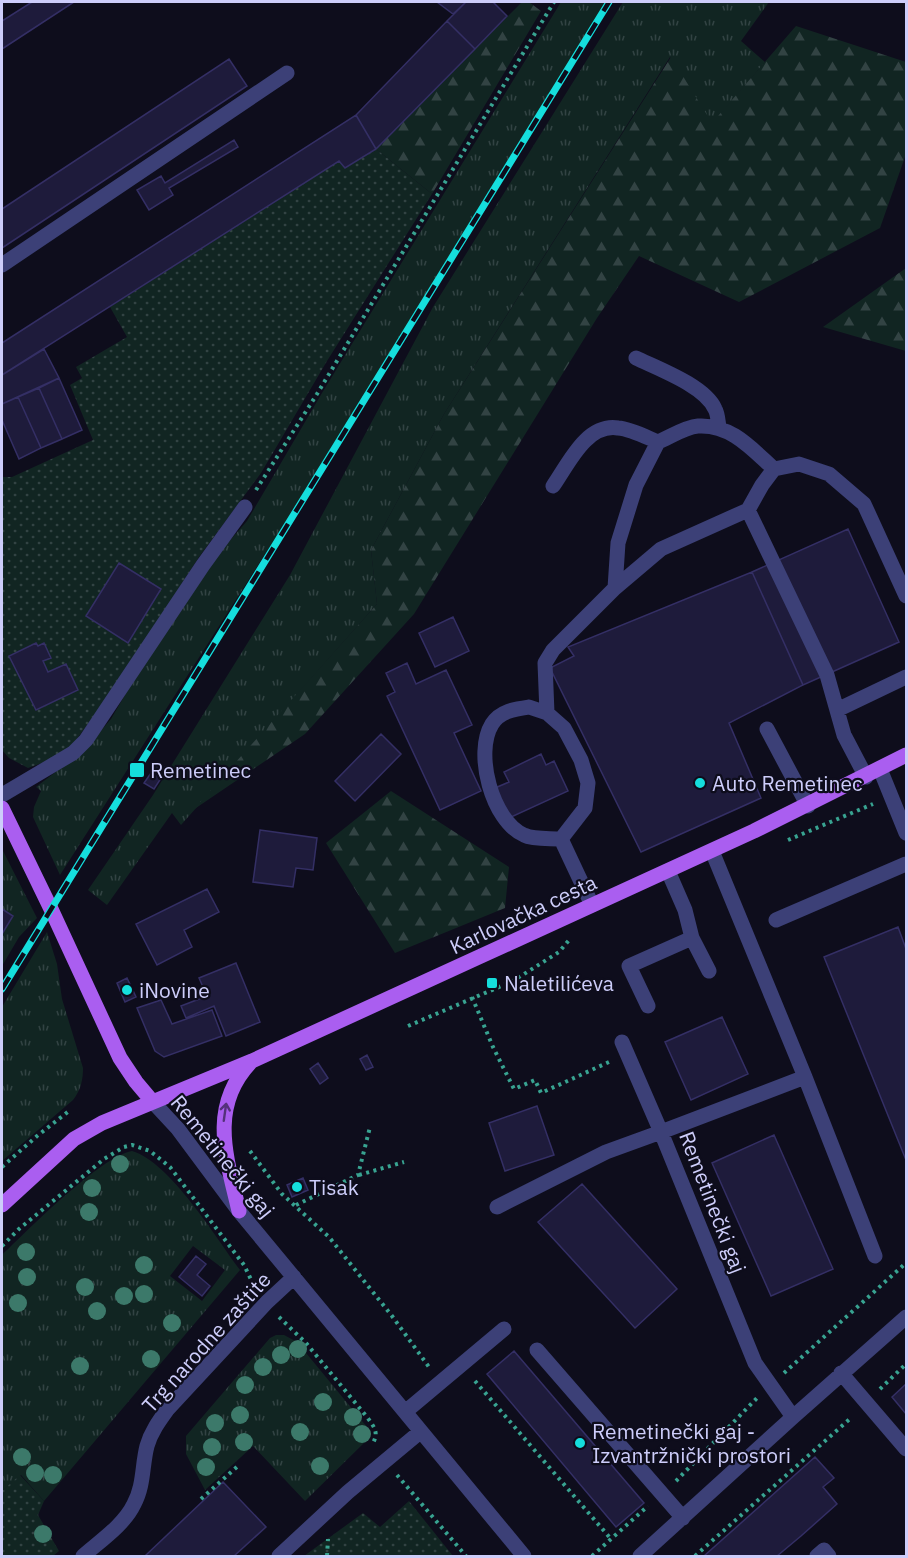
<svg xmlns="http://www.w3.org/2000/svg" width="908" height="1558" viewBox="0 0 908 1558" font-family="'IBM Plex Sans',sans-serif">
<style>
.grass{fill:url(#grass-tufts);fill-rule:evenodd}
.forest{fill:url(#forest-firs)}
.park{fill:url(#park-dots)}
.building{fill:#1e1b3b;stroke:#342f65;stroke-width:1.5}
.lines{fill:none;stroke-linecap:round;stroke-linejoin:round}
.path{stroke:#38a391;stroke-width:4;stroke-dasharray:3 4.5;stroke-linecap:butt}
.minor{stroke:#3c4077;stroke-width:15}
.major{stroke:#aa5ef0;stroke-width:15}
.rail-casing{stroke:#15dedd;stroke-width:7}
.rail{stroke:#0e0d1c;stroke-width:4.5;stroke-dasharray:14;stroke-linecap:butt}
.tree{fill:#3c796a}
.oneway{stroke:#54317b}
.poi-dot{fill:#15dedd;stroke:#0e0d1c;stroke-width:2}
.labels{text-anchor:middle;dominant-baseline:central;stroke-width:4.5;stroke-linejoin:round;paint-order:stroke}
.poi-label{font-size:21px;fill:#cdcdfa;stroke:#0e0d1c;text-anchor:start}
.street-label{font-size:21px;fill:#cdcdfa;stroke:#0e0d1c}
</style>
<defs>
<pattern id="grass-tufts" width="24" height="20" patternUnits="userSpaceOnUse" patternTransform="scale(1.5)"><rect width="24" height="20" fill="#112522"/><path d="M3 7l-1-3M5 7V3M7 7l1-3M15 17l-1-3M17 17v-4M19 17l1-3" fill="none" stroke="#324343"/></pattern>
<pattern id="forest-firs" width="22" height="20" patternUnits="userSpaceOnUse" patternTransform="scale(1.5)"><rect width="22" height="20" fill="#112522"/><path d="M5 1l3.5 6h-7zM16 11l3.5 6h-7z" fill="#324343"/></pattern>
<pattern id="park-dots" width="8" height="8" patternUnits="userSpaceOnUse" patternTransform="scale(1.5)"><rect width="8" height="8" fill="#112522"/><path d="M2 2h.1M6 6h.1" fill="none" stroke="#324343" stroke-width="1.8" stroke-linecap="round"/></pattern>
</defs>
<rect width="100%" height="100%" fill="#0e0d1c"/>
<path class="grass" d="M561 2H609L375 382 60 875 33 817 34 807 41 791 36 787 83 751 111 719 147 657 225 546 247 521 322 393Z
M623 2H769L741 41 765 62 712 124 670 57 444 414 371 550 377 604 181 825 172 813 107 905 88 890 153 795 290 575 433 307Z
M2 849 37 918 19 937 2 966Z
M47 932 57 964 62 999 83 1068C83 1079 81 1090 73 1100L2 1161V1007Z
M132 1151C170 1162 216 1238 240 1270L44 1501 21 1475 2 1491V1255C27 1231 101 1156 132 1151ZM193 1246 225 1270 202 1301 170 1276Z
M276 1335H284L297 1342 367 1427 369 1434 366 1441 305 1501 253 1446 205 1490 186 1454V1436L270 1338Z"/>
<path class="forest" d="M522 2H529L541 11 432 194 376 149Z
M796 26 906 62V154L880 228 739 302 639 256 597 318 414 614 305 734 193 810 377 604 371 550 444 414 671 57 712 123Z
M906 268V351L823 327Z
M391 791 509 867 505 908 395 953 326 843Z"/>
<path class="park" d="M376 149 432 194 327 361 261 473 199 557 106 700 70 748 45 762 28 768 9 758 2 750V477H12L93 440 70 385 82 378 76 367 127 337 110 307 339 161 345 168Z
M20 1475 44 1501 38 1515 59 1551 53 1556H2V1491Z
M409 1501 453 1556H304L363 1513 380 1527Z"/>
<path class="building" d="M32 2H74L2 49V21Z
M437 2H466L453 14Z
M466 2H493L507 16 475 49 447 21Z
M447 21 475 49 376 149 356 115Z
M229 59 247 86 2 248V209Z
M356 115 376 149 345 168 339 161 2 375V343Z
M234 140 238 147 169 188 173 195 149 210 137 190 161 176 165 183Z
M44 349 59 378 2 404V375Z
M59 378 82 430 62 439 39 388Z
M39 388 62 439 41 448 18 397Z
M18 397 41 448 19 459 2 420V404Z
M848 529 899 642 803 685 752 572Z
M119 563 161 589 128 643 86 616Z
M752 572 803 685 729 723 761 798 641 852 550 668 574 656 568 647Z
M453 617 469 651 435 667 419 633Z
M36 643 38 646 44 643 51 658 43 661 48 672 66 664 78 690 36 710 9 656Z
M407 663 416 684 446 670 472 725 454 733 481 791 440 810 387 696 395 692 386 673Z
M381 734 401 754 355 801 335 781Z
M541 754 546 765 554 761 568 791 509 818 495 788 509 782 504 772Z
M158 763 167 769 154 789 144 783Z
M260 830 317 838 313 870 296 868 293 887 253 882Z
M207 889 219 912 184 930 192 947 157 965 136 924Z
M2 909 13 916 2 934Z
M898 927 906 949V1160L824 957Z
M236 963 260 1022 226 1036 214 1006 186 1018 181 1006 207 996 199 978Z
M127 978 136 997 125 1002 117 983Z
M161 1000 172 1024 212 1010 222 1036 164 1057 155 1051 137 1008Z
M722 1017 748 1074 691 1100 665 1042Z
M367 1055 373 1067 366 1070 360 1059Z
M318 1063 328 1078 320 1084 310 1069Z
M537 1106 554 1155 505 1171 489 1123Z
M774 1135 833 1269 771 1296 712 1163Z
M303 1178 308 1190 292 1197 287 1185Z
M582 1184 677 1289 635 1328 538 1222Z
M196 1256 206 1264 197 1275 210 1286 202 1296 179 1277Z
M514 1351 644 1503 616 1527 487 1374Z
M906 1384V1414L892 1397Z
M815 1457 834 1478 823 1487 837 1504 801 1536 777 1556H704Z
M223 1482 266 1527 234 1556H145Z"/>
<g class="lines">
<path class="path" d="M256 490 317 394 554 2
M788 840 873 804
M472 997 493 1047 514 1089 535 1080 541 1093 609 1062
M408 1026 513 981 559 952 570 939
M250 1151 282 1194 329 1237 392 1316 429 1367
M2 1167 37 1136 69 1111
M359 1175 404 1162
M296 1205 358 1175 370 1127
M2 1246 19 1229 104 1159 124 1147 132 1145 150 1151 170 1167 244 1265 255 1288
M279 1317 306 1343 367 1417C374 1427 379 1432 373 1443
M784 1373 906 1263
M475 1381 611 1539
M880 1389 906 1364
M397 1475 466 1556
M676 1481 757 1398
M201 1499 238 1466
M327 1556 328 1539
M592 1556 648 1506
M695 1556 852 1417"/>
<path class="minor" d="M2 265 287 73
M636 358C659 369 705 386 715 409 718 414 718 422 719 427
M553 486C568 465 586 423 618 428 631 429 646 437 658 442 670 437 685 427 698 426 731 424 752 449 774 469
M615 588 618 543 636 485 658 442
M529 707 547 713 564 728 581 760 588 783 585 808 561 839C550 838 534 840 524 835 492 821 474 753 492 724 500 711 515 709 529 707Z
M837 710 906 677
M547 713 545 663 553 650 615 588 661 549 748 510
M767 729 808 806
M880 769 906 833
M866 777 844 735 827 675 748 510 762 485 774 469 799 464 829 474 864 504 906 596
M2 795 73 753 86 740 203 565 245 507
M561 839 592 905
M712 851 805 1077 875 1256
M776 920 906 864
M692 938 709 971
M648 1006 629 966 692 938 685 910 668 871
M152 1101 178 1129 239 1211 524 1556
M497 1207 606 1152 661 1132 622 1042
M537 1350 683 1518
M841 1373 906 1449
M405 1412 504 1329
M793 1417 755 1363 661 1132 805 1077
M83 1556C100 1541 124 1525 134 1504 144 1486 142 1465 147 1446 151 1432 159 1421 167 1410L267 1302 294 1277
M279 1556 348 1492 420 1432
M640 1556 793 1417 906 1317
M817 1556 824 1550 829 1556"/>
<path class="major" d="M2 808 51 909 120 1058 136 1082 152 1101
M2 1205 74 1139 102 1123 252 1061 481 956 754 831 906 755
M239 1211C227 1159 208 1108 250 1063"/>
<g class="rail-casing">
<path id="rail" d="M2 989 609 2"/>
</g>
<use href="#rail" class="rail"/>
</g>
<g class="tree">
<circle cx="120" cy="1164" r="9"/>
<circle cx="92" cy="1188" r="9"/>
<circle cx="89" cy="1212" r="9"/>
<circle cx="26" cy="1252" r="9"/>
<circle cx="144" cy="1265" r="9"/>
<circle cx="27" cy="1277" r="9"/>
<circle cx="85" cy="1287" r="9"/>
<circle cx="144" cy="1294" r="9"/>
<circle cx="124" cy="1296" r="9"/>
<circle cx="18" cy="1303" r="9"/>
<circle cx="97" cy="1311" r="9"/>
<circle cx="172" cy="1323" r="9"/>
<circle cx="298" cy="1349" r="9"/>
<circle cx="281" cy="1355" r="9"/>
<circle cx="151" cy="1359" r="9"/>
<circle cx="80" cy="1366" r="9"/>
<circle cx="263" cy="1367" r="9"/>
<circle cx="245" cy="1385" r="9"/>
<circle cx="323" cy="1402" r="9"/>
<circle cx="240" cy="1415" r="9"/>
<circle cx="353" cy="1417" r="9"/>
<circle cx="215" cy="1423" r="9"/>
<circle cx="300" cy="1432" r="9"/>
<circle cx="362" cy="1434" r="9"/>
<circle cx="244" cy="1442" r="9"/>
<circle cx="212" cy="1447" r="9"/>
<circle cx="22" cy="1457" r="9"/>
<circle cx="320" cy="1466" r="9"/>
<circle cx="206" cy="1467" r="9"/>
<circle cx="35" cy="1473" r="9"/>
<circle cx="53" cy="1475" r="9"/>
<circle cx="43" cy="1534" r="9"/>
</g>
<defs><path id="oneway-shaft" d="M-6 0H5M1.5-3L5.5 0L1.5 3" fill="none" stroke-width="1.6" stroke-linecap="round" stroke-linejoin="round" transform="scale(1.5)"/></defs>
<use class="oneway" href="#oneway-shaft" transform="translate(225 1112) rotate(-82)"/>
<g class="poi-dot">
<rect x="129" y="762" width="16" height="16" rx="3"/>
<circle cx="700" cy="783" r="6"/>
<rect x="486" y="977" width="12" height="12" rx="3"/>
<circle cx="127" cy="990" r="6"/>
<circle cx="297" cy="1187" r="6"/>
<circle cx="580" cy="1443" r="6"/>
</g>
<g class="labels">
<g class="poi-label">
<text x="150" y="770">Remetinec</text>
<text x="712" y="783">Auto Remetinec</text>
<text x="504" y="983">Naletilićeva</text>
<text x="139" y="990">iNovine</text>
<text x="309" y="1187">Tisak</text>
<text x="592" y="1431">Remetinečki gaj -<tspan x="592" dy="24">Izvantržnički prostori</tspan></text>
</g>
<g class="street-label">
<text transform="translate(523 914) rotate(-25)">Karlovačka cesta</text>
<text transform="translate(223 1156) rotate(51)">Remetinečki gaj</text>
<text transform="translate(713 1202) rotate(69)">Remetinečki gaj</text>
<text transform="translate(206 1342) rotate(-48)">Trg narodne zaštite</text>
</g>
</g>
<rect width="908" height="1558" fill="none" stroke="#cdcdfa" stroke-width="6"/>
</svg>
